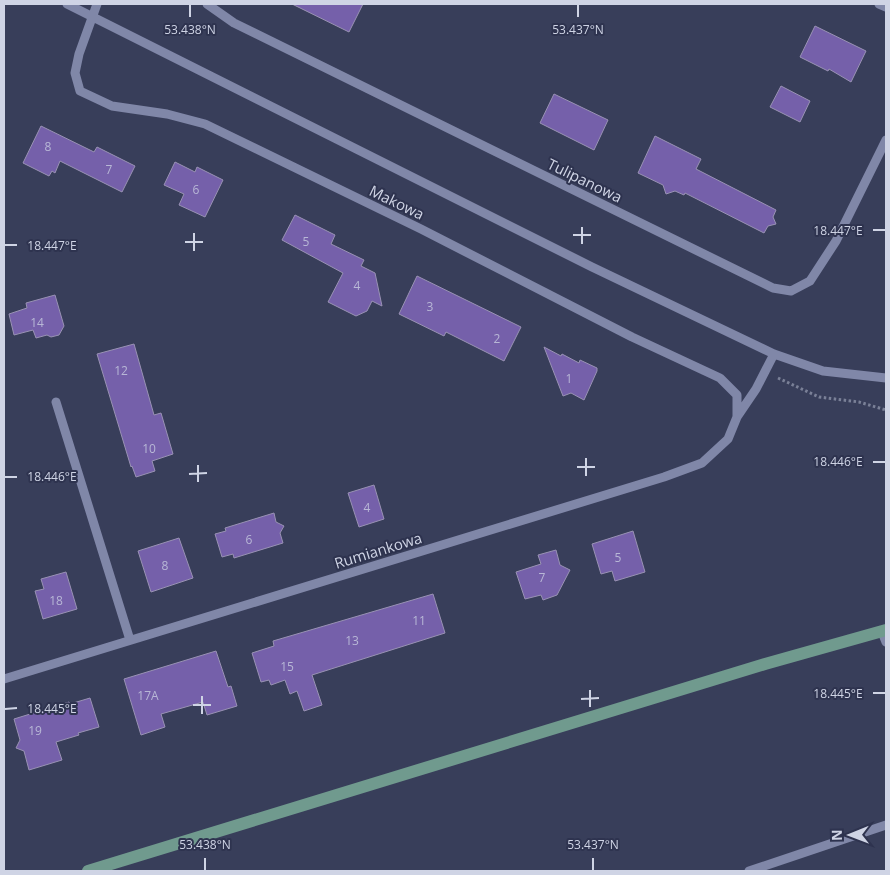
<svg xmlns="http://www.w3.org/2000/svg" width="890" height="875" viewBox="0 0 890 875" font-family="'Open Sans',sans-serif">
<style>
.building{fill:#7560aa;stroke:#9992b4}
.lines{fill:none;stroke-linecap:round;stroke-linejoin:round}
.path{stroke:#7a8097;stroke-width:3;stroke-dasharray:2.5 2.5;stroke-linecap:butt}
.minor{stroke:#8087a8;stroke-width:9}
.major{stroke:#709a8e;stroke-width:12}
.ticks{fill:none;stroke:#cfd4e5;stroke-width:2}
.labels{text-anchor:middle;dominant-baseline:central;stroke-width:4;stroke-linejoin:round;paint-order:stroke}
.number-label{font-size:12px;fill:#b8b7d6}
.street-label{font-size:15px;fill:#cfd4e5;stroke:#2e334f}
.ticks-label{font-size:12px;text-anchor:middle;fill:#cfd4e5;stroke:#2e334f;stroke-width:4;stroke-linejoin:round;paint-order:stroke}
</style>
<rect width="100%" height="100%" fill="#383e5a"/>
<path class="building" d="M292 4H363L349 32Z
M815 26 866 51 851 82 829 69 828 71 800 57Z
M781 86 810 101 800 122 770 107Z
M554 94 608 120 594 150 540 123Z
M41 126 94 152 97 147 135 166 122 192 60 161 55 173 52 171 49 176 23 163Z
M655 136 701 159 696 169 776 210 773 217 776 224 768 226 764 233 685 193 684 195 675 191 666 194 663 185 638 173Z
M175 162 195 172 197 167 223 180 205 217 179 205 184 194 164 185Z
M295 215 335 235 331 244 364 260 361 266 375 273 382 306 372 301 367 311 356 316 328 302 343 273 282 240Z
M417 276 521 327 504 361 446 332 444 336 399 314Z
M55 295 64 326 59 335 51 337 47 335 36 338 33 330 14 335 9 314 27 308 26 303Z
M134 344 154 415 161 413 173 454 152 461 155 471 136 477 132 466 131 467 97 354Z
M544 347 561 356 562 354 579 363 580 360 597 368V371L584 400 571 393 563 396Z
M374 485 384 519 359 527 348 493Z
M274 513 276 522 284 526 280 533 283 543 234 558 233 554 222 557 215 534 226 531 225 528Z
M633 531 645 572 615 581 612 571 601 574 592 544Z
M179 538 193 578 151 592 138 551Z
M556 550 560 565 570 570 557 595 543 600 541 595 525 599 516 572 541 564 538 555Z
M66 572 77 609 43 619 35 591 44 589 41 579Z
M433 594 445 633 312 675 322 705 304 711 297 691 290 694 285 680 271 685 269 680 261 682 252 653 274 646 273 641Z
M216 651 228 687 231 686 237 706 207 715 203 702 161 714 165 727 141 735 124 679Z
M90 698 99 727 78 733 79 735 56 742 62 760 29 770 24 751 16 748 20 740 14 719 69 702 70 704Z"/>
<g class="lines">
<path class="path" d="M778 378 819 397 859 402 886 410"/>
<path class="minor" d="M67 4 592 267 774 354 823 371 886 378
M97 4 79 54 75 73 80 91 112 106 167 114 205 124 421 229 632 337 720 378 737 395V417
M207 4 234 23 773 288 791 291 810 281 836 241 886 140
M879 4 886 7
M56 402 130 640
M882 632 886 642
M4 679 664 477 702 463 728 439 737 417 756 389 774 354
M749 871 886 825"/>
<path class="major" d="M88 871 765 664 886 630"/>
</g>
<path class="ticks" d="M190 5V17M578 5V17M582 227V244M873 230H885M194 233V251M573 235H591M185 242H203M5 245H17M586 458V476M873 462H885M198 465V482M577 467H595M189 474 207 473M5 477H17M590 690V707M873 693H885M202 696V714M581 699 599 698M193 705H211M5 709 17 708M205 858V870M593 858V870"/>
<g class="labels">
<g class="number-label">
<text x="48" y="146">8</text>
<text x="109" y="169">7</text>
<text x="196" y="189">6</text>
<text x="306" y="241">5</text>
<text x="357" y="285">4</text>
<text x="430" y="306">3</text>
<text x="37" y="322">14</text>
<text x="497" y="338">2</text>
<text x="121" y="370">12</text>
<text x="569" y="378">1</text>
<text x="149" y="448">10</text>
<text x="367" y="507">4</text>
<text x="249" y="539">6</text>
<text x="618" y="557">5</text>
<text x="165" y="565">8</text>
<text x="542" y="577">7</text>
<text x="56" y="600">18</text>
<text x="419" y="620">11</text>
<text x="352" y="640">13</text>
<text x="287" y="666">15</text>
<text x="148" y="695">17A</text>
<text x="35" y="730">19</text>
</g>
<g class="street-label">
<text transform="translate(585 180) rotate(26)">Tulipanowa</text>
<text transform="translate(397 202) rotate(26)">Makowa</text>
<text transform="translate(378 550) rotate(-17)">Rumiankowa</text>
</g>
</g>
<g class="ticks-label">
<text x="190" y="34">53.438°N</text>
<text x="578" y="34">53.437°N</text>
<text x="838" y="235">18.447°E</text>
<text x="52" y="250">18.447°E</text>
<text x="838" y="466">18.446°E</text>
<text x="52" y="481">18.446°E</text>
<text x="838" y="698">18.445°E</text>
<text x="52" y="713">18.445°E</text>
<text x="205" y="849">53.438°N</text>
<text x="593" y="849">53.437°N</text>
</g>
<rect width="890" height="875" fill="none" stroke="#cfd4e5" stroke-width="10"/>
<g transform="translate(850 835) rotate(269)" stroke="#2e334f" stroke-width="4" paint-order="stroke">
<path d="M0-4L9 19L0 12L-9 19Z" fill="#cfd4e5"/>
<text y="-8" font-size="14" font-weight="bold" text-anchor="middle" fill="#cfd4e5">N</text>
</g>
</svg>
